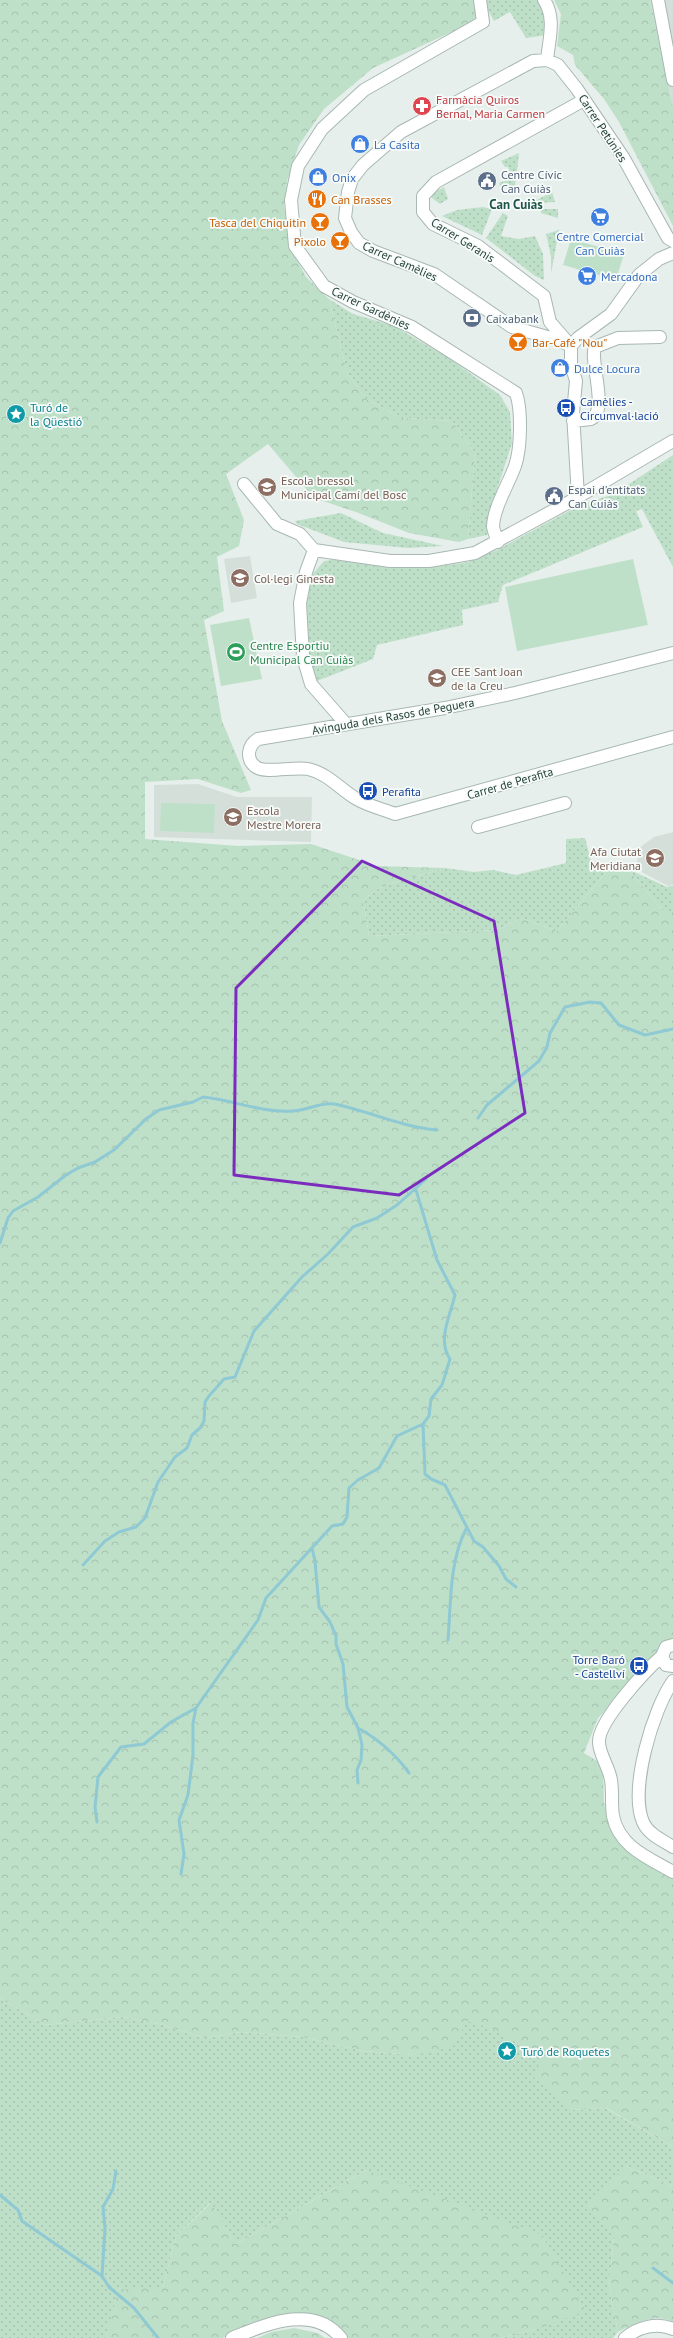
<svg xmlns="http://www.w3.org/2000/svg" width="673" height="2338" viewBox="0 0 673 2338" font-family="'PT Sans',sans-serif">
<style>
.built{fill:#d4dfda}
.grass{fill:url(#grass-dots)}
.forest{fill:url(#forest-crowns)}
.garden{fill:#bfe0c8}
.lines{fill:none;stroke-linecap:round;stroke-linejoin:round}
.stream{stroke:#8ec9d4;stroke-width:3}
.minor-casing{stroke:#a8b8b2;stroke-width:14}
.minor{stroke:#fff;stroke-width:12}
.marked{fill:none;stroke:#7b2cbf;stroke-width:3;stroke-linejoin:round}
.labels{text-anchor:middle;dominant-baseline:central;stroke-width:3.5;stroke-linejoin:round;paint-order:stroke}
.health-label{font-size:12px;fill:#be3a42;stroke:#f7fbf9;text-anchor:start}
.street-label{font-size:12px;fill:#24423a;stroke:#f7fbf9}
.shop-label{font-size:12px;fill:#366cbe;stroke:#f7fbf9;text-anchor:start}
.service-label{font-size:12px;fill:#4e5e75;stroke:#f7fbf9;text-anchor:start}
.food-label{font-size:12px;fill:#c56008;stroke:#f7fbf9;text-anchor:start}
.transit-label{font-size:12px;fill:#164399;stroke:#f7fbf9;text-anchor:start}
.culture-label{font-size:12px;fill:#0d838f;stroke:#f7fbf9;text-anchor:start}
.education-label{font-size:12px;fill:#785e54;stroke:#f7fbf9;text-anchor:start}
.leisure-label{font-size:12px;fill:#27864d;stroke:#f7fbf9;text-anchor:start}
.neighbourhood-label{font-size:13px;font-weight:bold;fill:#1f5548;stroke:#f7fbf9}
</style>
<defs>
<pattern id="grass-dots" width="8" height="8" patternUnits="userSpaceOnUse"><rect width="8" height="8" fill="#bfe0c8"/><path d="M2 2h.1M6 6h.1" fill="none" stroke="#a4c1ad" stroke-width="1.8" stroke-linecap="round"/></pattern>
<pattern id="forest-crowns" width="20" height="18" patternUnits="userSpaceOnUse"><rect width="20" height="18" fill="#bfe0c8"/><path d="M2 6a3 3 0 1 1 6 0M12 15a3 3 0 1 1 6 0" fill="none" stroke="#a4c1ad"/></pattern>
</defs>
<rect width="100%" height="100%" fill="#e6efeb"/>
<path class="built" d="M650 0H673V118L662 59Z
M250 556 257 598 231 603 224 559Z
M198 784 237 797H312L311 842 154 837V785Z
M673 832V885L668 886 636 869 639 848 654 837Z"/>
<path class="grass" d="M486 0H539L546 13 547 35 526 38 510 12 494 21 484 3Z
M519 153 515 188 500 187 499 183 512 178 508 167H505L501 161Z
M444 187 448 199 440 204 432 198V194Z
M552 192 555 202 536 203 535 201Z
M483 207 492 209 482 235 442 216 457 210Z
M541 209H558V218L541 213Z
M503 213 508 216 501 236 519 239 535 236 543 254 544 280 535 276 486 238Z
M559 230 551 274V256L546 234Z
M329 299 353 314 394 326 450 359 500 395 510 412 512 443 492 505 487 535 468 539 475 453 452 421 402 418 366 399 347 372Z
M673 455V567L642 509 636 511 643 527 503 585 498 602 462 610 463 625 377 645 373 659 317 681C305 655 302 606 311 578 313 572 320 566 324 561L339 559 375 566 435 567 468 562 497 550 580 505 614 494Z
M341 513 383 533 443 546 408 548 344 542 297 524 295 521Z
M585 838 591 861 607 871 557 931 521 918 498 930 369 936 363 900 381 887 445 868 474 872 493 870 516 875 566 863V839Z
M628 869 667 887 673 886V911H663Z
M0 1998 45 2025 124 2017 163 2025 205 2038 241 2032 302 2037 363 2051 415 2055 467 2017 497 2027 544 2056 572 2110 605 2108 673 2147V2186L626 2166 614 2236 609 2287 618 2332 613 2338H501L537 2329 366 2170 236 2244 210 2203 176 2236 163 2287 109 2328 106 2338H0Z"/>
<path class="forest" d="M0 0H475L478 20 373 68 324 109 299 145 287 181 284 206 292 251 306 277 329 299 347 372 366 399 402 418 452 421 475 453 468 539 459 542 409 533 356 512 314 498 268 444 226 474 244 520 239 546 217 557 224 611 204 620 222 721 251 790 241 793 198 779 145 782V839L238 846 311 844 377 866 445 868 381 887 363 900 369 936 498 930 521 918 557 931 607 871 628 869 663 911H673V1640L665 1641 627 1688 598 1718 584 1753 597 1761 603 1770 604 1802 608 1819 616 1838 633 1856 673 1879V2147L606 2108 572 2110 532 2076 541 2057 493 2029 467 2021 453 2047 415 2055 363 2051 302 2037 241 2032 205 2038 163 2025 124 2017 45 2025 0 1998Z
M554 0H650L673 108V226L619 122 604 99 575 65 573 55 557 46 561 14Z
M626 2166 673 2186V2322C655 2312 634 2324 618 2332L609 2287 614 2236 584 2207Z
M366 2170 542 2235 586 2311 537 2329 501 2338H347L343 2330 327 2321 291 2313 222 2338H106L118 2290 163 2287 176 2236 211 2203 236 2244Z
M294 2328 318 2333 325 2338H257L271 2332Z"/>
<path class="garden" d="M571 239 624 254 616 280 563 265Z
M633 559 648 625 517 651 505 587Z
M249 618 262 679 221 686 210 625Z
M161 803 215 804 214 833 160 831Z"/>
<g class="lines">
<path class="stream" d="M478 1118 487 1105 539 1061 547 1047 550 1033 565 1007 590 1002 601 1003 619 1025 645 1035 673 1029
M0 1243 8 1218 13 1211 38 1197 66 1175 78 1168 95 1162 114 1150 146 1119 159 1110 193 1102 203 1097C233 1100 262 1113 292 1111 307 1111 319 1102 334 1104 369 1111 401 1127 437 1130
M423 1424 425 1474 431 1479 445 1485 474 1541 483 1547 499 1566 506 1579 516 1587
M312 1548 315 1561 319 1607 330 1622 336 1636V1644L343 1664 347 1707 358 1728 362 1745 361 1760 357 1770 358 1783
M83 1565 105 1541 119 1532 136 1527 145 1518 158 1482 175 1457 187 1448 192 1435 200 1428 204 1421 205 1402 209 1396 224 1379 235 1377 254 1331 302 1277 328 1254 353 1227 377 1218 397 1205 426 1179
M448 1640C451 1604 449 1562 466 1529
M358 1728C378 1739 396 1755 409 1773
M97 1822 95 1807 98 1777 121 1747 144 1744 171 1722 196 1708
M181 1874 184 1854 179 1820 188 1795 193 1755V1723L196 1708 258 1620 266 1598 332 1526 343 1524 347 1517 349 1488 358 1480 379 1468 397 1436 423 1424 429 1416 431 1399 442 1385 450 1359C437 1340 450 1316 455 1295L437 1260 416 1190
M0 2195 18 2210 22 2221 102 2276 109 2287 134 2308 158 2338
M653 2268 673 2283
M102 2276 105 2228 103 2207 113 2189 116 2171"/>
<g class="minor-casing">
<path id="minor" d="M480 0 483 22 364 90 322 129 298 166 291 200 295 246 324 286 353 302 412 327 516 393C522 410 521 449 515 466 509 483 493 509 493 527 494 532 496 537 498 542
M544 0C556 18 549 39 547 60
M658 0 673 80
M584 100 436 182 423 196V212L433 224 478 246 544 296 550 322 571 346 578 338 611 314 639 275 659 259 673 253
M573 421 591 419C609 410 589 360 595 347L618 338 660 337
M244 484 277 524 300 534 314 550
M578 497 573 413 576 381 571 364V346L558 340 512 327 434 274 373 251 359 243 351 232 345 218 348 192 352 179 363 165 401 132 533 61 547 60 558 65 577 89 623 157 668 238 673 241
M673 653 515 693 445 708 258 739C248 745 245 759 256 767 266 774 294 766 308 769 327 773 339 788 355 798 366 805 382 809 395 814L673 737
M346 724 311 684 303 657 300 603 306 572 314 550 390 561H429L475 553 571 501 673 441
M478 827 565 803
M673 1645 666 1647 662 1656 666 1665 673 1666
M662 1656C646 1670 597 1722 599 1743 600 1756 609 1767 611 1780 613 1792 611 1804 613 1816 619 1847 649 1858 673 1872
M673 1681C653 1709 629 1789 643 1822 648 1834 662 1840 673 1847
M232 2338C265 2325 313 2303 341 2338
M625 2338C638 2327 657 2322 673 2329"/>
</g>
<use href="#minor" class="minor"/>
</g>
<path class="marked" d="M362 861 494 921 525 1113 399 1195 234 1175 236 988Z"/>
<defs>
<g id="pharmacy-disc" transform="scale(1)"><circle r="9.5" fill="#e0444e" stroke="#f7fbf9"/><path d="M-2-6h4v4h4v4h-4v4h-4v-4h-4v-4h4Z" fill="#fff"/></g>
<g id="shop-disc" transform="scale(1)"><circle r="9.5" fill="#3f7fe0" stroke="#f7fbf9"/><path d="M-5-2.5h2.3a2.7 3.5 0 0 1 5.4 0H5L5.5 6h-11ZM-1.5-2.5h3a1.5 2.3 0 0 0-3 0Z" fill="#fff"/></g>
<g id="civic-disc" transform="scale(1)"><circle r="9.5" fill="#5c6f8a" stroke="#f7fbf9"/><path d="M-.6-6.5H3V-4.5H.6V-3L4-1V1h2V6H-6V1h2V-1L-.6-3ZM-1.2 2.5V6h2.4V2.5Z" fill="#fff"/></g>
<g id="restaurant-disc" transform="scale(1)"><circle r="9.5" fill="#e8710a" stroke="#f7fbf9"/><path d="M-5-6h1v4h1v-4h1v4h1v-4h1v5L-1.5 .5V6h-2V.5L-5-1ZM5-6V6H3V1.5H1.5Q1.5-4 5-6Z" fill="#fff"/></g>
<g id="supermarket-disc" transform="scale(1)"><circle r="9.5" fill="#3f7fe0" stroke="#f7fbf9"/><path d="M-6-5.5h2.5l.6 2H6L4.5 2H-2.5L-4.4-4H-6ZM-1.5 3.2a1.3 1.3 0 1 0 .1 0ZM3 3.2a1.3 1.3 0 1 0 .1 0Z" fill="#fff"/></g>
<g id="bar-disc" transform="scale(1)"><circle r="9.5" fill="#e8710a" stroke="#f7fbf9"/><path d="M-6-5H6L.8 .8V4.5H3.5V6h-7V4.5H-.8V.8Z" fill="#fff"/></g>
<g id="bank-disc" transform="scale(1)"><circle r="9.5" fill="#5c6f8a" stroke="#f7fbf9"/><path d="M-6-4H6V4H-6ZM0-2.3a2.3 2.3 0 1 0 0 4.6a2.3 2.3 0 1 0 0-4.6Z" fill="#fff"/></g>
<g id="bus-disc" transform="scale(1)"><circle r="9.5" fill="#1a4fb4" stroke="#f7fbf9"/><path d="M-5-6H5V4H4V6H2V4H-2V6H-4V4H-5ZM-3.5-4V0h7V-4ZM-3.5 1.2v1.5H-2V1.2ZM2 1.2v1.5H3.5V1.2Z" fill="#fff"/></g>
<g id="sight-disc" transform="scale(1)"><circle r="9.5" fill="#0f9aa8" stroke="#f7fbf9"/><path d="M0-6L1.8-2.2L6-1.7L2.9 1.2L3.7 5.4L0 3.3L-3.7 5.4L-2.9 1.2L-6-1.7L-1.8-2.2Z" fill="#fff"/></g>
<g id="school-disc" transform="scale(1)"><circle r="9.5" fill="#8d6e63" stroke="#f7fbf9"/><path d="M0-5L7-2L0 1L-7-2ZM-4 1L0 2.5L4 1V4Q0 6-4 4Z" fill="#fff"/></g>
<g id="stadium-disc" transform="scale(1)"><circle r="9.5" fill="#2e9e5b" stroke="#f7fbf9"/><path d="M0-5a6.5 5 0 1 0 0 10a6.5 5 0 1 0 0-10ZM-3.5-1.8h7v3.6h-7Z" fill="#fff"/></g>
</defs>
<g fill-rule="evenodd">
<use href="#pharmacy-disc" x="422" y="106"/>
<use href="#shop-disc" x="360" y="144"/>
<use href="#shop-disc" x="318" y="177"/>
<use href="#civic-disc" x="487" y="181"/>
<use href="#restaurant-disc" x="317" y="199"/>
<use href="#supermarket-disc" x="600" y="217"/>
<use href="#bar-disc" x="320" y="222"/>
<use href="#bar-disc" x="340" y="241"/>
<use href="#supermarket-disc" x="587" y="276"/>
<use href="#bank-disc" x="472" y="318"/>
<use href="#bar-disc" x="518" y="342"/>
<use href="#shop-disc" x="560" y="368"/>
<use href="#bus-disc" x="566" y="408"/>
<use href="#sight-disc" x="16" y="414"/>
<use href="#school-disc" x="267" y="487"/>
<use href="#civic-disc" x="554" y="496"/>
<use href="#school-disc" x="240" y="578"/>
<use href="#stadium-disc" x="236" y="652"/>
<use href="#school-disc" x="437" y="678"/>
<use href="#bus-disc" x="368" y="791"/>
<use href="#school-disc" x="233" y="817"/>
<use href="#school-disc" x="655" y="858"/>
<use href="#bus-disc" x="639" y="1666"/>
<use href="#sight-disc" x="507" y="2051"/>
</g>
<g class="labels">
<g class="health-label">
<text x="436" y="99">Farmàcia Quiros<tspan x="436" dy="14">Bernal, Maria Carmen</tspan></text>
</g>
<g class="street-label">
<text transform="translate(603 128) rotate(57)">Carrer Petúnies</text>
<text transform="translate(463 240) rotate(32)">Carrer Geranis</text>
<text transform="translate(400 261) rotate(24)">Carrer Camèlies</text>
<text transform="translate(371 308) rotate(25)">Carrer Gardènies</text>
<text transform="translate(393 716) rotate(-10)">Avinguda dels Rasos de Peguera</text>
<text transform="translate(510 783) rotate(-16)">Carrer de Perafita</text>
</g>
<g class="shop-label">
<text x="374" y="144">La Casita</text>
<text x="332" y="177">Onix</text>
<text x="600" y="236" text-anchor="middle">Centre Comercial<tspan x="600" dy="14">Can Cuiàs</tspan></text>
<text x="601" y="276">Mercadona</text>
<text x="574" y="368">Dulce Locura</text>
</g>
<g class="service-label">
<text x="501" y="174">Centre Cívic<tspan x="501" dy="14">Can Cuiàs</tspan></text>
<text x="486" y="318">Caixabank</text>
<text x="568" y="489">Espai d'entitats<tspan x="568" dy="14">Can Cuiàs</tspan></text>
</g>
<g class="food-label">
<text x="331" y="199">Can Brasses</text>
<text x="306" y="222" text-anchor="end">Tasca del Chiquitin</text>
<text x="326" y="241" text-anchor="end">Pixolo</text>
<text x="532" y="342">Bar-Café "Nou"</text>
</g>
<g class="transit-label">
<text x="580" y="401">Camèlies -<tspan x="580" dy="14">Circumval·lació</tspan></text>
<text x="382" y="791">Perafita</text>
<text x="625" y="1659" text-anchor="end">Torre Baró<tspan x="625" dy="14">- Castellví</tspan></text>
</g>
<g class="culture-label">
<text x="30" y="407">Turó de<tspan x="30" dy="14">la Qüestió</tspan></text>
<text x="521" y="2051">Turó de Roquetes</text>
</g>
<g class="education-label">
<text x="281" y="480">Escola bressol<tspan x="281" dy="14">Municipal Camí del Bosc</tspan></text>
<text x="254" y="578">Col·legi Ginesta</text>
<text x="451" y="671">CEE Sant Joan<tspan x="451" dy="14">de la Creu</tspan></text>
<text x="247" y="810">Escola<tspan x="247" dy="14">Mestre Morera</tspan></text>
<text x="641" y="851" text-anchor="end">Afa Ciutat<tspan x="641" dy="14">Meridiana</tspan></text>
</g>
<g class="leisure-label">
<text x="250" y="645">Centre Esportiu<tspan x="250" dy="14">Municipal Can Cuiàs</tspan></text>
</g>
<g class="neighbourhood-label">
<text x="516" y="204">Can Cuiàs</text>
</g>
</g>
</svg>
